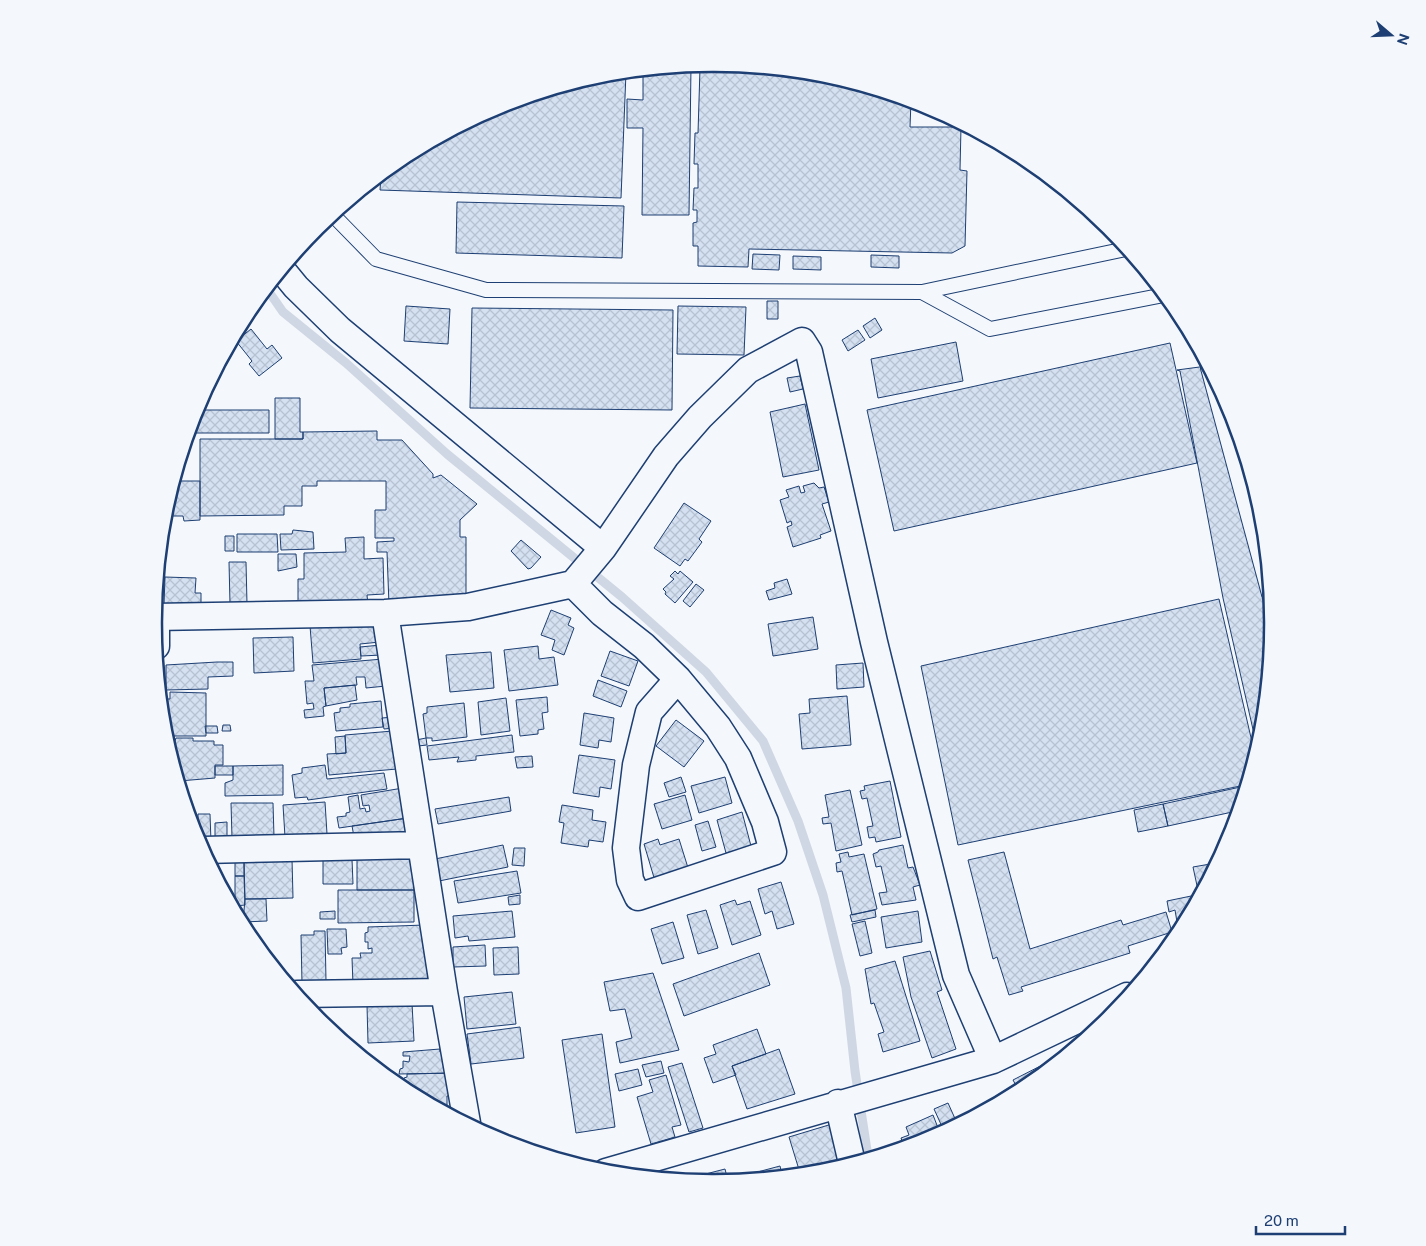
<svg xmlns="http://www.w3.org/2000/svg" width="1426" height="1246" viewBox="0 0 1426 1246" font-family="'Public Sans',sans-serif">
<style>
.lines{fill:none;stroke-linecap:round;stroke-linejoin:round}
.stream{stroke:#cfd7e4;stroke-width:9}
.building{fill:url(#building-cross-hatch);stroke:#1d3f73}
.service-casing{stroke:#1d3f73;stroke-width:16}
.minor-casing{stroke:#1d3f73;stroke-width:29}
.service{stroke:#f4f7fb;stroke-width:14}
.minor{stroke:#f4f7fb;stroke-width:26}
.rim{fill:none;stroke:#1d3f73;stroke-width:2.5}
</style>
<defs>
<pattern id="building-cross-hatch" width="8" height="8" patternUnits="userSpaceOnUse" patternTransform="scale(1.25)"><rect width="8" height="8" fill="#d5e0f0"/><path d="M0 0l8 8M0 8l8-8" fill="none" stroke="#b6c1d1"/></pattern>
</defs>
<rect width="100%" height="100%" fill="#f4f7fb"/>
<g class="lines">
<path class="stream" d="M267 289 283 312 346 363 447 454 622 597 706 672 763 741 798 821 823 895 846 988 855 1071 868 1157"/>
</g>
<path class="building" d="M713 64 822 75 891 95V99L911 101 910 127H961L960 170 967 171 965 246 952 253 749 249 748 267 698 266V246H693V223L697 222V210H693L694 188H698V164H694L695 133H698L700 68H696V65Z
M691 66 689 215H642L643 128H627V99L643 100V71Z
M626 72 621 198 380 190 381 176 403 158 499 106 604 74Z
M457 202 624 206 622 258 456 253Z
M753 254 780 255 779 270 752 269Z
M871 255 899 256V268L871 267Z
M793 256 821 257V270L793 269Z
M767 301H778V319H767Z
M406 306 450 309 448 344 404 341Z
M678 306 746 307 744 355 677 354Z
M472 308 673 310 672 410 470 408Z
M875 318 882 330 870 338 863 326Z
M251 329 267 349 272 345 282 358 259 376 249 364 252 361 236 341Z
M858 330 865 340 848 351 842 340Z
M956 342 963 381 878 398 871 359Z
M1170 343 1197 463 894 531 867 410Z
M1207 366 1215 381 1271 637 1261 732 1257 747 1223 598 1180 371 1177 370Z
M800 376 803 389 790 392 787 378Z
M1217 386 1230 409 1242 449 1231 452Z
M275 398H300V432H303V439H275Z
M805 404 819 470 783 477 770 412Z
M196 410H269V433H193V421Z
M377 431V440H402L433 474V478L441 475 477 504 460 520V537H466V600L389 605 387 552H377V542L394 541V538H375V510H386V481H317V486H302V506H284V515L200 516V439H303V432Z
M174 481H200V520L184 521 183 516H165Z
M814 483 819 488 824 487 829 502 822 504 831 531 820 535 821 538 793 547 787 527 792 525 791 521 787 523 780 500 789 497 786 490 799 486 801 493 805 492 803 486Z
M684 503 711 521 699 539 702 542 688 561 685 559 680 566 654 548Z
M293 530 313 532 314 549 281 550 280 534H292Z
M237 534H277L278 552H237Z
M225 536H234V551H225Z
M364 537V559L383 558 384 594 367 595 368 605 298 604V579H304V553L346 552 345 538Z
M521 540 541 557 531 568 528 569 511 551Z
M278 554H296L297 567 278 571Z
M229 562H246L247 604H230Z
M675 571 678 574 680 571 693 582 675 603 665 594 666 592 663 589 674 579 670 576Z
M165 577 196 578 195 593H201V606L164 605Z
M787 579 792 594 769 600 766 591 775 588 774 583Z
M696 584 704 590 690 607 683 601Z
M1219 599 1255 755 1245 785 958 845 921 666Z
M551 610 571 618 568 625 574 628 564 655 552 650 555 640 541 635Z
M813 617 818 649 773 656 768 624Z
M347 625V627L379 625 380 642 360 644 361 659 313 663 310 626Z
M293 637 294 671 254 673 253 638Z
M381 645 382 655 361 656 360 647Z
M538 646 539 659 554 657 558 685 509 691 504 650Z
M610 651 638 661 629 686 601 676Z
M491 652 494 688 450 692 446 655Z
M383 659 386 686 366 688 365 677H356L357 685 324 688 326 706 323 707 324 716 305 718 304 710 314 709 313 703 307 704 305 681H314L312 665Z
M217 662H233V676L208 677V689L166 690V665Z
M863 663 864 687 837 689 836 665Z
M598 680 627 691 621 707 593 696Z
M355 685 357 700 326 706 324 688Z
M170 692 206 693V736H167V699H170Z
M847 696 851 745 802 749 799 714 810 713 809 699Z
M547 697 548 712 542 713 544 729 538 730V734L520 736 516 700Z
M506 698 510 731 481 735 478 702Z
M381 701 383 727 336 731 334 713 340 712V708L350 707V704Z
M464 703 467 737 432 741V738H426L423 714 427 713V707Z
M584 713 614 718 611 742 599 740 598 748 580 745Z
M394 717V728L384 729 382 718Z
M676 720 704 741 684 767 656 746Z
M223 725H230L231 731H222Z
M205 726H217L218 733H206Z
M393 731 397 769 329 775 327 754 346 753 345 735Z
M512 735 514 752 476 756V760L457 762 459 757 429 760 427 746Z
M345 736 346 753 336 754 335 737Z
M176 738H193V741H214V745H223V765H215V778L179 781 169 746H173Z
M426 738 427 745 418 746 416 740Z
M579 755 615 760 611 789 600 787 599 797 573 793Z
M532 756 533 767 517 768 515 757Z
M283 765V795L225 796V783L233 780V766Z
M325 765 327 779 384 773 387 789 308 800 307 797 295 798 292 775 302 773V768Z
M215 766H233V775H215Z
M681 777 686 792 669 797 664 783Z
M725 777 732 803 699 813 691 786Z
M890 781 901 837 876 842 875 837 869 838 867 827 873 826 867 798 862 799 860 791 865 790 864 786Z
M1245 786 1237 811 1168 826 1163 804Z
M403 788 408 818 339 828 337 817 346 816V813L350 812 348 797 358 795 360 809 365 808 366 812 370 811 369 805 363 806 361 795Z
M850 790 862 845 836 851 831 823 823 824 822 818 829 817 825 795Z
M685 795 692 820 662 829 654 804Z
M509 797 511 811 438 824 435 809Z
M325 802 327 834 285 837 283 805Z
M231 803H273L274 837 232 838Z
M1163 804 1168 826 1138 832 1134 810Z
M562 805 593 810 592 820 606 822 603 842 589 840 588 847 561 843 564 823 559 822Z
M742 812 751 846 726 853 717 820Z
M198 814H210L211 842 199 843 196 837 191 819H198Z
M408 818 411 838 355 842 352 826Z
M708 821 716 847 702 851 695 825Z
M227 822V843H215V823Z
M658 839 660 845 679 839 689 871 655 881 644 844Z
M503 845 508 867 439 881 435 859Z
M903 845 908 868 913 867 920 885 913 887 916 900 882 905 879 893 887 892 881 866 876 867 873 854 878 852 879 850Z
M514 848H525L524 866 512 865Z
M848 852 849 857 864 854 877 909 852 915 842 871 837 872 836 863 841 862 839 854Z
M1004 852 1030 949 1121 920 1123 925 1166 912 1172 932 1128 946 1130 953 1021 987 1023 991 1009 995 997 957 993 959 968 860Z
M357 858H413L414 890H357Z
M292 859 293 898 245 899 244 860Z
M323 859H352L353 884H323Z
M235 862H244V876H235Z
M1216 863 1199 895 1193 867Z
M517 871 521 893 458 903 454 881Z
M235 876H244L245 905 235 906Z
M781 882 794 924 777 929 772 911 765 914 758 889Z
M338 890H414V922L338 923Z
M520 895V904L509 905 508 897Z
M1196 895 1197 899 1185 920 1177 922 1175 910 1169 912 1167 901Z
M245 899H266L267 921 243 922Z
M735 900 737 905 750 901 761 935 732 945 720 905Z
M706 910 718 948 698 954 687 915Z
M875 910 876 917 852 922 850 915Z
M335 911V919H320V912Z
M512 911 515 937 469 941 468 936 455 938 453 916Z
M918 911 922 942 886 948 881 917Z
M865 921 872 953 860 956 852 924Z
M673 922 684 958 662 964 651 929Z
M425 925 429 983 353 985 352 958H361L360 953H372V948L368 949V942H365V933L368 932V927Z
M327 929H346L347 947 341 948 342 954H328Z
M314 931H325L326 981 302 984 301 935H314Z
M485 945 486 966 453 967V947Z
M518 947 519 974 494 975 493 948Z
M930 951 942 990 937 992 956 1049 932 1058 911 997 903 957Z
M759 953 770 985 684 1016 673 984Z
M895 961 920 1041 883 1052 878 1034 884 1032 874 1003 871 1004 865 969Z
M653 973 679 1050 620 1063 616 1042 632 1038 625 1009 610 1011 604 982Z
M512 992 516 1024 467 1029 464 997Z
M412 1003 414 1041 368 1043 367 1005Z
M520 1027 524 1058 471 1064 467 1034Z
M757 1029 766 1054 732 1066 736 1075 713 1083 704 1058 716 1054 713 1045Z
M602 1034 615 1127 576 1133 562 1040Z
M440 1049V1052H451L452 1073 399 1074 400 1069 403 1068V1061L409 1062 410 1056H403V1052Z
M779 1049 795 1094 747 1109 732 1066Z
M1054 1059 1055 1062 1019 1091 1013 1080Z
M661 1061 664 1073 646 1077 642 1065Z
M682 1063 703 1128 689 1132 668 1067Z
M638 1069 642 1085 619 1091 615 1074Z
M453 1073V1096H447V1112L404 1089V1078L407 1077V1074Z
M666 1075 681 1125 672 1127 675 1137 651 1144 637 1097 653 1092 649 1080Z
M948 1103 957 1123 944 1131 934 1109Z
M933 1115 940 1133 927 1140 904 1147 901 1138 909 1135 906 1127Z
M832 1124 844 1165 822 1172 796 1174 800 1173 789 1137Z
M780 1166 782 1175 752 1178 750 1174Z
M725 1169 728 1181 694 1180V1177Z"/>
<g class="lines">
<g class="service-casing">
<path id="service" d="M333 215 376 259 486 290 922 292 1126 249
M922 292 990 329 1164 295
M1208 368 1269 594"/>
</g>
<g class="minor-casing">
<path id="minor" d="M282 270 296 287 340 330 603 548
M573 584 602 613 644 646 678 679 718 727 738 758 765 822 773 852 638 897 630 880 626 848 636 765 649 712 678 679
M385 613 444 992 467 1123
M154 617 385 613 468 607 573 584 603 548 666 456 700 417 748 370 802 341 809 352 874 642 956 975 993 1060
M156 617V646
M204 850 421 845
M297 994 444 992
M838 1103 852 1163
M606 1172 993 1060 1127 996"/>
</g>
<use href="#service" class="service"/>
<use href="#minor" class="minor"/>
</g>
<path d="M0 0H1426V1246H0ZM712 72H714A550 550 0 0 1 1264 622V624A550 550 0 0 1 714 1174H712A550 550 0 0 1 162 624V622A550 550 0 0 1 712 72Z" fill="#f4f7fb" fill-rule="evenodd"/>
<path class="rim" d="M712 72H714A550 550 0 0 1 1264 622V624A550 550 0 0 1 714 1174H712A550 550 0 0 1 162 624V622A550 550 0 0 1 712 72Z"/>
<g transform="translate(1391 35) rotate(109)" stroke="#f4f7fb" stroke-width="4" paint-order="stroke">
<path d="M0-4L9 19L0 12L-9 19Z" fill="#1d3f73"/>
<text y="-8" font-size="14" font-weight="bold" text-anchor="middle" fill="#1d3f73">N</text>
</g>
<path d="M1256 1226v8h89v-8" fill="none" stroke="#1d3f73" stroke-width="2.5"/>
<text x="1264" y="1226" font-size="15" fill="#1d3f73" stroke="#f4f7fb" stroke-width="4" paint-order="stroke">20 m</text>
</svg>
